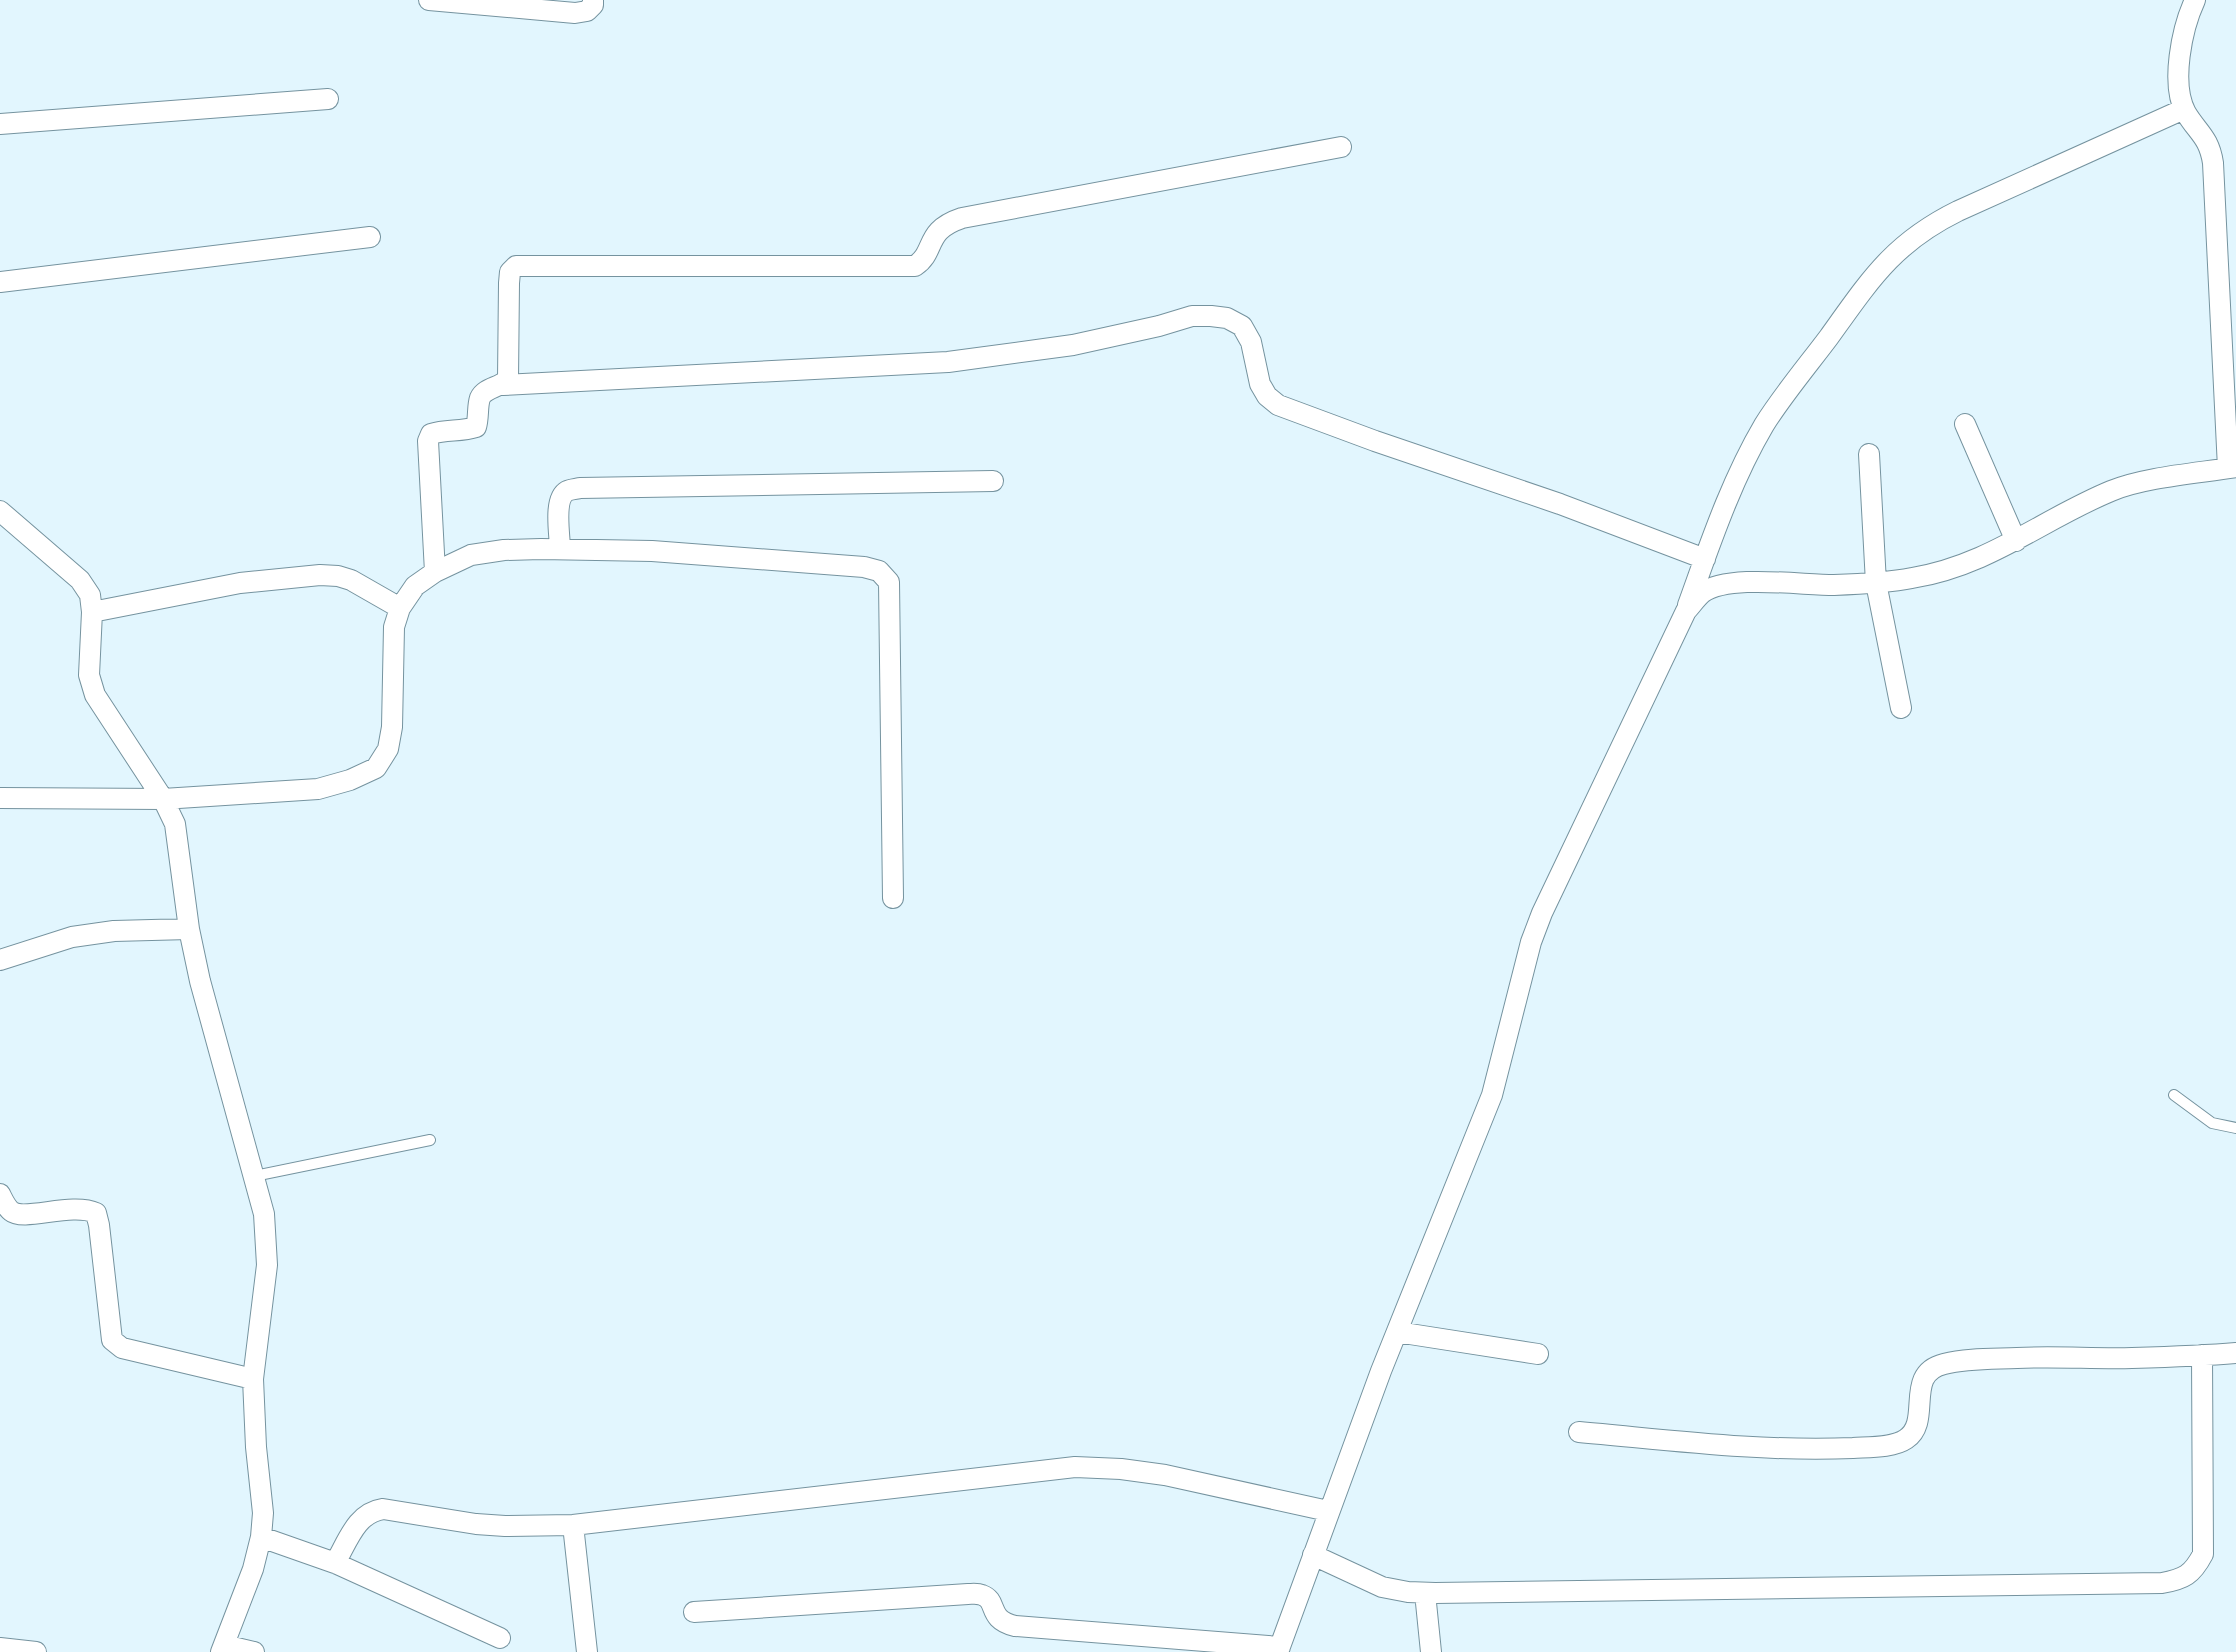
<svg xmlns="http://www.w3.org/2000/svg" width="2236" height="1652" viewBox="0 0 2236 1652" font-family="'Alegreya Sans',sans-serif">
<style>
.lines{fill:none;stroke-linecap:round;stroke-linejoin:round}
.service-casing{stroke:#75939f;stroke-width:12}
.minor-casing{stroke:#75939f;stroke-width:22}
.service{stroke:#fff;stroke-width:10}
.minor{stroke:#fff;stroke-width:20}
</style>
<rect width="100%" height="100%" fill="#e2f6fe"/>
<g class="lines">
<g class="service-casing">
<path id="service" d="M2174 1095 2212 1123 2236 1128
M254 1176 430 1140"/>
</g>
<g class="minor-casing">
<path id="minor" d="M429 0 575 13 587 11 593 5V0
M2195 0C2182 28 2170 84 2186 113 2198 133 2209 137 2213 163L2228 468
M0 124 328 99
M0 282 370 237
M503 385 948 362 1073 345 1159 326 1192 316H1211L1227 318 1242 326 1251 342 1260 384 1267 396 1278 405 1375 441 1560 504 1705 559
M1965 424 2016 541
M1869 454 1876 583 1901 708
M0 511 80 580 90 595 92 612 89 675 95 695 163 799 175 824 189 929 200 981 264 1214 267 1265 253 1379 256 1447 263 1513 261 1537 253 1569 221 1652
M560 549C560 535 553 499 567 491 571 489 576 489 580 488L993 481
M435 572 428 441 431 434C446 429 461 432 476 427 479 417 477 407 480 398 485 387 500 388 508 379L509 283 510 272 516 266H915C937 251 923 231 962 218L1341 147
M1688 605C1710 544 1731 481 1764 425 1782 396 1808 365 1829 337 1870 280 1893 243 1958 211L2184 109
M92 612 240 583 320 575 338 576 351 580 400 608
M0 798 163 799 318 789 350 780 376 768 388 749 392 727 394 627 400 608 415 586 435 572 471 555 504 550 541 549 652 551 864 567 879 571 889 582 893 898
M0 960 72 937 114 931 189 929
M0 1194C3 1200 6 1207 11 1211 24 1222 71 1202 96 1213L99 1225 112 1340 122 1348 253 1379
M1397 1332 1538 1354
M1579 1432C1670 1440 1761 1452 1853 1448 1868 1447 1893 1448 1906 1439 1933 1421 1903 1374 1944 1364 1967 1358 1993 1359 2017 1358 2055 1356 2094 1359 2132 1358 2167 1357 2202 1356 2236 1353
M573 1525 587 1652
M261 1537 335 1563 500 1638
M1313 1555 1382 1587 1408 1592 1435 1593 2162 1583C2184 1579 2192 1575 2203 1554L2202 1355
M335 1563C348 1541 356 1513 383 1509L476 1524 505 1526 573 1525 1075 1467 1121 1469 1165 1475 1328 1511
M1425 1593 1431 1652
M694 1612 968 1594C972 1594 977 1593 982 1595 999 1601 986 1619 1015 1626L1280 1647
M224 1645 254 1652
M0 1648 36 1652
M1278 1652 1381 1371 1492 1095 1531 942 1542 913 1686 611C1691 606 1696 598 1702 593 1728 574 1800 585 1834 585 1860 584 1886 583 1912 578 1990 565 2041 520 2111 491 2144 477 2200 473 2236 467"/>
</g>
<use href="#service" class="service"/>
<use href="#minor" class="minor"/>
</g>
</svg>
